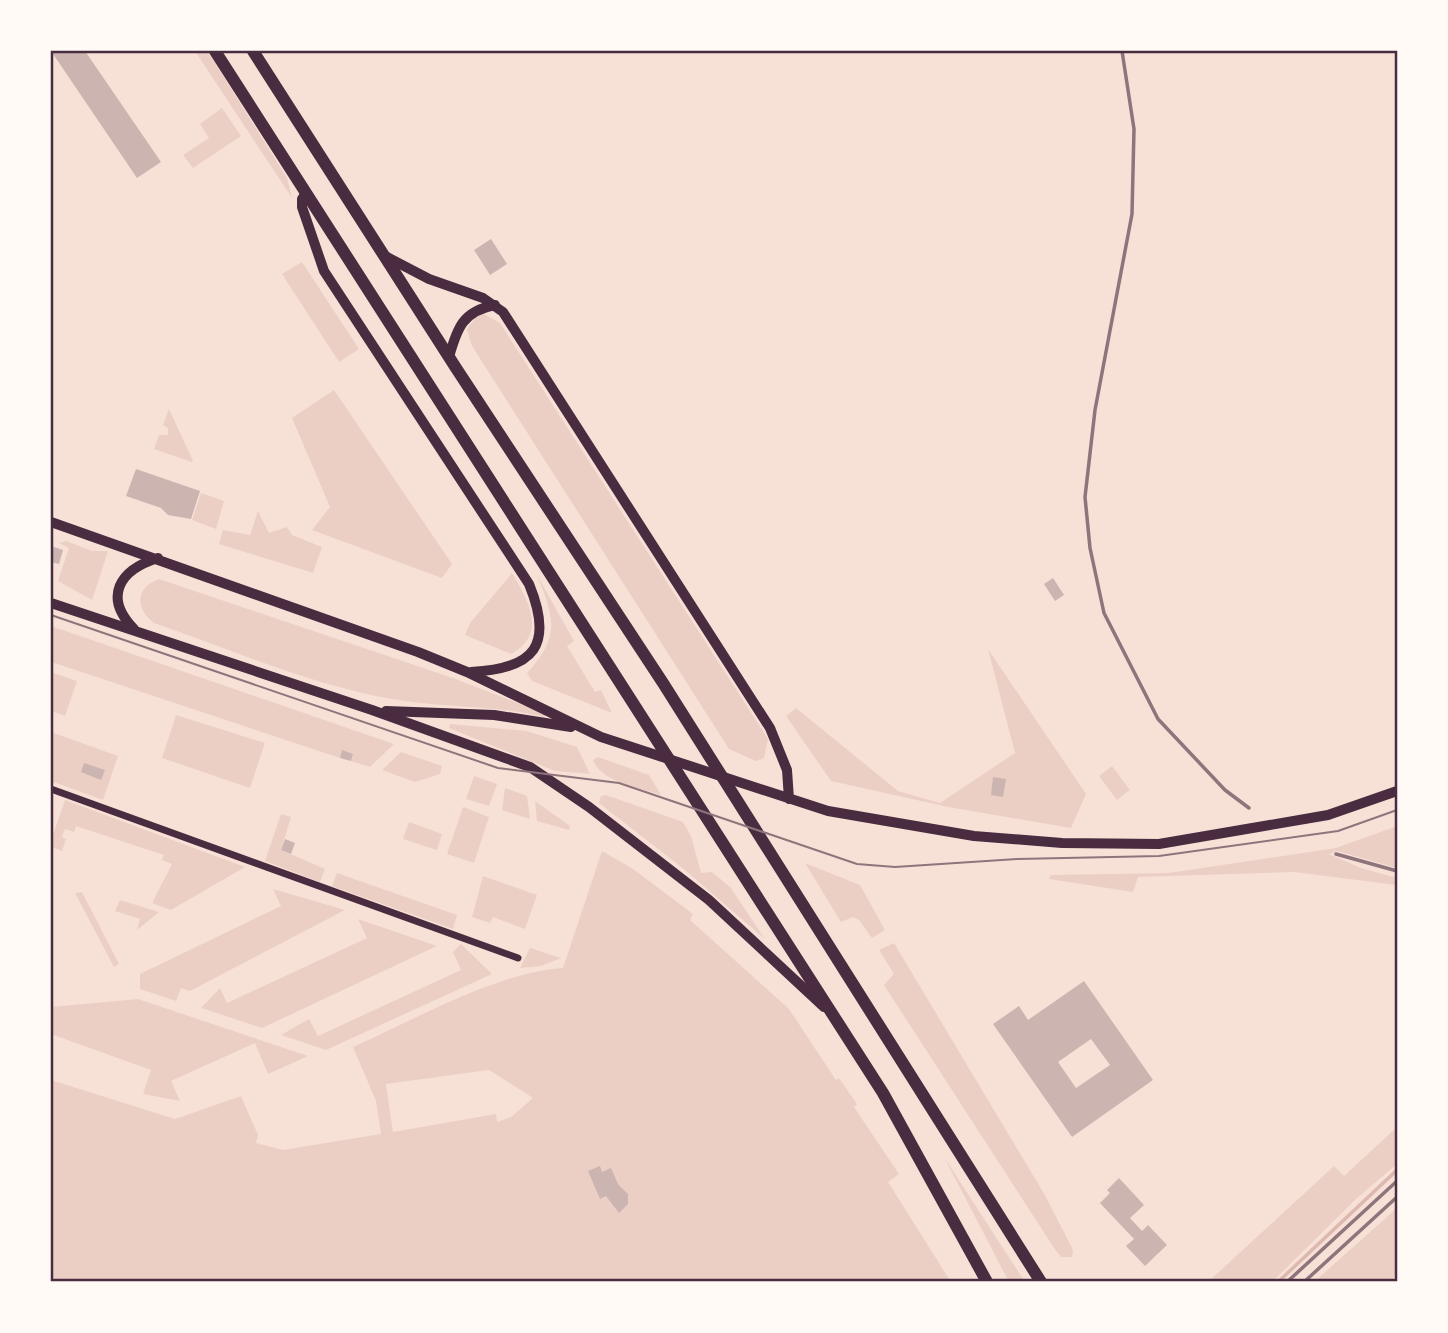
<svg xmlns="http://www.w3.org/2000/svg" width="1448" height="1333" viewBox="0 0 1448 1333" font-family="Manrope,sans-serif">
<style>
.green{fill:#ebcfc5;fill-rule:evenodd}
.lines{fill:none;stroke-linecap:round;stroke-linejoin:round}
.stream{stroke:#dcb8b0;stroke-width:3.5}
.building{fill:#ccb4b1;fill-rule:evenodd}
.minor{stroke:#4a2c40;stroke-width:7}
.secondary{stroke:#4a2c40;stroke-width:10}
.primary{stroke:#4a2c40;stroke-width:12}
.tram{stroke:#8f747c;stroke-width:2}
.rail{stroke:#8f747c;stroke-width:3.5}
.neatline{fill:none;stroke:#4a2c40;stroke-width:2.5}
</style>
<rect width="100%" height="100%" fill="#f7e1d7"/>
<path class="green" d="M195 51H207L217 66 287 178 292 198Z
M222 108 241 136 193 168 183 155 209 138 200 124Z
M302 262 359 349 339 362 282 274Z
M484 314 500 323 768 739 764 758 756 761 729 749 472 346 467 329 475 318Z
M334 390 452 564 442 578 312 530 330 507 292 418Z
M169 409 193 461 192 462 154 449 159 435H168V428L163 425Z
M201 493 224 501 216 529 192 520Z
M258 511 269 533 287 527 292 535 322 547 313 573 219 544 223 530 250 535Z
M66 541 92 551H108L92 600 58 581 69 548 59 543Z
M512 573C528 600 548 634 511 654L465 635 470 623Z
M537 575 574 641 567 646 595 692 601 690 612 713 532 681 527 673C561 636 554 618 537 575Z
M159 579 453 678 546 714 544 717C494 705 443 708 392 699 311 685 232 650 154 623 135 608 135 588 159 579Z
M51 626 394 744 370 767 351 761 353 754 342 751 340 758 51 662Z
M988 649 1086 794 1071 828 948 807 831 781 786 716 796 708 898 791 940 803 1015 753Z
M51 672 77 681 65 716 51 711Z
M176 715 265 743 250 788 162 758Z
M450 724 527 731 577 747 590 774 555 771 449 728Z
M51 732 118 756 103 800 51 781Z
M401 752 442 766 440 774 415 782 382 770Z
M598 757 649 775 661 795C639 787 602 783 593 760Z
M1112 766 1130 790 1117 800 1099 776Z
M474 776 497 784 489 806 466 799Z
M505 788 527 796 530 819 502 810Z
M606 795 683 822 691 836 701 873 712 872 730 887 765 939 685 870 599 803 601 796Z
M65 800 245 867 171 910 152 903 172 864 162 860 164 855 76 826 74 832 65 829 62 837 66 839 62 851 51 847V833L54 832Z
M535 801 570 826 569 830 537 821Z
M463 807 489 817 474 863 447 854Z
M281 814 291 817 281 850 325 869 320 882 265 861Z
M409 822 442 834 437 850 403 839Z
M1397 826V868L1337 851 1329 854 1361 868 1397 878V885L1294 872 1138 877 1133 892 1049 879 1051 875 1169 873 1336 848Z
M602 851 633 869 693 914 690 920 789 1009 836 1080 839 1078 857 1104 854 1107 899 1174 888 1182 951 1282H51V1080L175 1119 241 1096 258 1135 256 1143 283 1150 381 1134 376 1101 353 1047C414 1020 497 972 563 968ZM489 1070 533 1098 511 1117 497 1122 496 1114 393 1132 386 1084Z
M805 863 860 885 885 930 872 938 859 920 853 917 841 922Z
M337 873 457 915 453 929 332 886Z
M483 876 537 895 525 929 493 917 490 923 472 917Z
M273 889 345 910 190 991 181 988 176 1001 140 989V974L281 906Z
M82 892 119 964 114 967 75 893Z
M120 900 159 912 137 930 140 919 115 911Z
M358 919 437 946 262 1028 201 1008 220 988 227 1003 367 938Z
M894 943 1046 1197 1073 1250 1072 1257H1061L1054 1248 884 985 894 974 879 950Z
M461 944 492 974 326 1050 281 1035 309 1019 318 1036 461 970 453 952Z
M530 948 561 958 541 966 520 968Z
M138 999 308 1056 268 1074 255 1043 171 1081 180 1101 143 1094 151 1070 51 1034V1007Z
M1397 1127V1164L1356 1199 1272 1282H1208L1334 1166 1344 1176Z
M944 1157 1025 1282H1009Z
M1397 1208V1268L1392 1282H1314Z"/>
<g class="lines">
<path class="stream" d="M1278 1282 1397 1170"/>
</g>
<path class="building" d="M51 51H85L161 162 137 178Z
M491 239 507 264 490 275 474 250Z
M136 469 200 491 191 519 168 515 161 508 126 496Z
M51 546 63 550 59 564 51 562Z
M1053 578 1064 595 1055 601 1044 584Z
M342 750 353 754 351 761 340 758Z
M84 763 105 770 101 780 81 772Z
M993 777 1006 779 1003 797 991 795Z
M285 839 295 843 291 854 281 850Z
M1084 981 1153 1080 1072 1137 993 1024 1019 1006 1028 1020ZM1091 1039 1110 1065 1076 1088 1058 1062Z
M600 1166 602 1172 611 1168 618 1184 628 1194V1204L619 1213 606 1196 600 1199 588 1171Z
M1119 1178 1144 1205 1130 1218 1142 1231 1148 1225 1167 1245 1145 1266 1126 1246 1134 1239 1100 1203 1110 1193 1107 1190Z"/>
<g class="lines">
<path class="minor" d="M51 789 518 958"/>
<path class="secondary" d="M306 193 302 199V207L324 271 529 584C554 645 535 669 471 672
M385 256 429 279 483 298 503 312 770 728 787 770 789 799
M449 357C457 328 463 311 495 305
M51 522 418 652 467 672 601 737 828 811 974 836 1062 843 1159 844 1328 815 1397 791
M51 603 372 710 530 767 589 807 709 900 824 1007
M134 629C103 597 119 570 158 558
M386 711 494 715 571 727"/>
<path class="primary" d="M215 51 883 1093 987 1282
M253 51 456 368 663 683 1041 1282"/>
<path class="tram" d="M51 615 498 768 619 783 857 864 895 867 1017 859 1159 856 1338 831 1397 810"/>
<path class="rail" d="M1122 51 1134 129 1132 214 1095 410 1085 497 1090 548 1104 613 1158 719 1225 790 1249 808
M1336 854 1397 871
M1287 1282 1397 1181
M1304 1282 1397 1197"/>
</g>
<rect width="1448" height="1333" fill="none" stroke="#fffaf5" stroke-width="105"/>
<rect x="52" y="52" width="1344" height="1228" class="neatline"/>
</svg>
